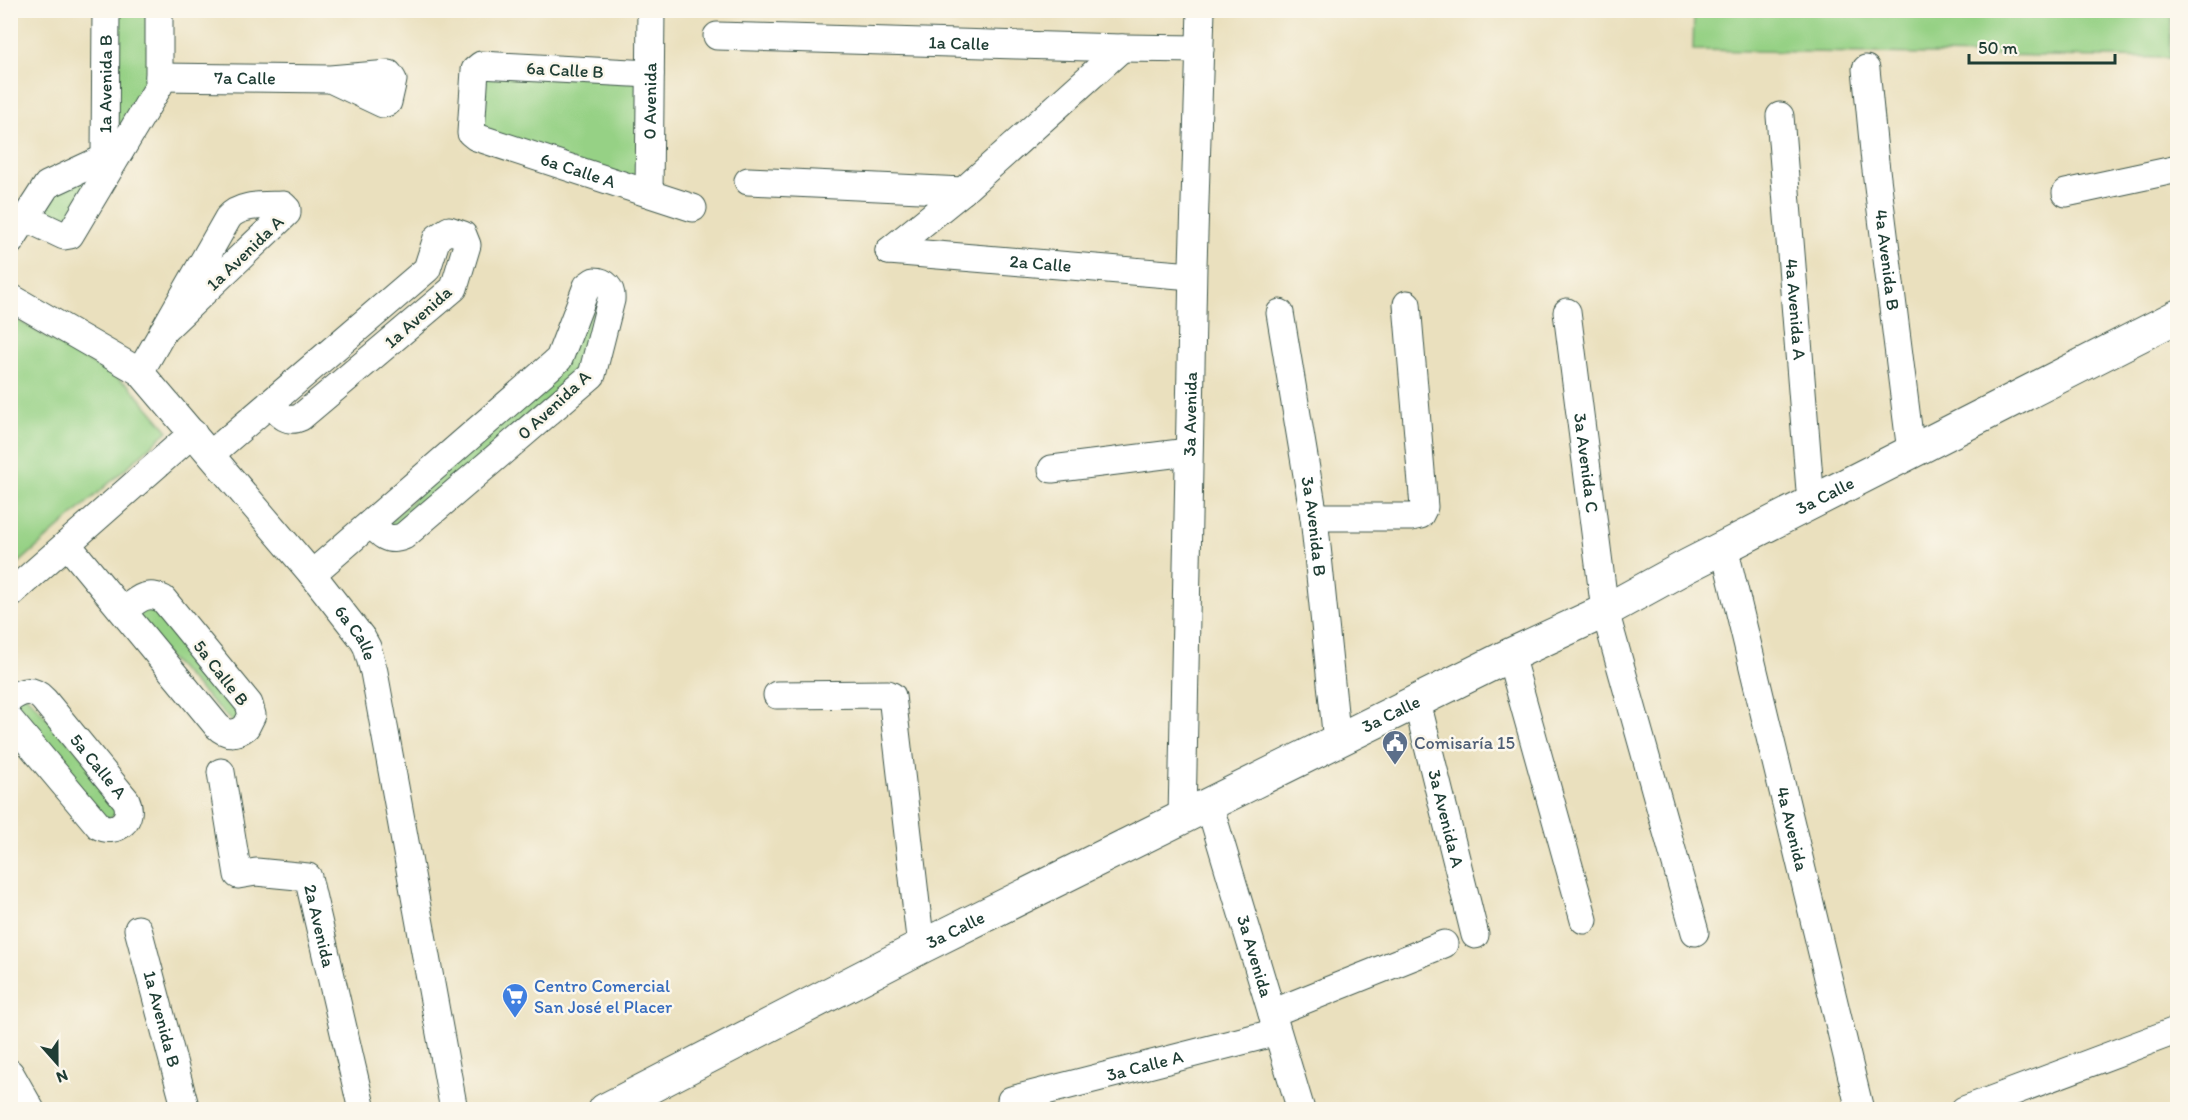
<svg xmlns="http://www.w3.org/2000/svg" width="2188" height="1120" viewBox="0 0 2188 1120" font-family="Itim,sans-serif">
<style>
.green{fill:#96d185;stroke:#5a875c;stroke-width:1.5}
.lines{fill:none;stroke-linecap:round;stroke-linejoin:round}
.minor-casing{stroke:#3d5549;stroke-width:29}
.major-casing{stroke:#3d5549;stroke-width:35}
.minor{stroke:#fff;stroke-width:27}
.major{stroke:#fff;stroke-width:33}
.labels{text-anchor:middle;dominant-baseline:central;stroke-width:5;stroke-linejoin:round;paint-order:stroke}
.street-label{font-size:18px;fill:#1f3d34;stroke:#fbf7ec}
.service-label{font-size:18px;fill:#4e5e75;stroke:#fbf7ec;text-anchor:start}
.shop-label{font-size:18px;fill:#366cbe;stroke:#fbf7ec;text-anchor:start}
</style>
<rect width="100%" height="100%" fill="#fbf7ec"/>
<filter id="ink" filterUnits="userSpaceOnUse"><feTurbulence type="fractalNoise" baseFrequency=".0167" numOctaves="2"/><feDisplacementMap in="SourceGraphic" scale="12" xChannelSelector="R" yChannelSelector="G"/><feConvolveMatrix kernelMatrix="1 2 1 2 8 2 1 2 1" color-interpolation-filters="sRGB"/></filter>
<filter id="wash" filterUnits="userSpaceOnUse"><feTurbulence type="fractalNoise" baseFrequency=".008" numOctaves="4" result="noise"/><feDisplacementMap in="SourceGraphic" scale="24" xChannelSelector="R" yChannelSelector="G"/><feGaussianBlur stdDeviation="1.35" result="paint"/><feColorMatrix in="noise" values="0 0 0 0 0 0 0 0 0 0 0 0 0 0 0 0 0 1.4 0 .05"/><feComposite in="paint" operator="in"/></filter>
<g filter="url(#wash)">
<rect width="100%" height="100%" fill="#eae0be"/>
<path class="green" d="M114 11H151V83L116 141Z
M1694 11H2171L2170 58 1693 50Z
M475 70 650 74 649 193 470 127Z
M120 151 70 235 26 218 47 185Z
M599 281 592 375 404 536 379 532 559 359Z
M11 316 129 385 168 431 11 570Z
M145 595 245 699 241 731 123 611Z
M23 692 128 805 99 826 11 699Z"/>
</g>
<g filter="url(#ink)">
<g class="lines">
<g class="minor-casing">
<g id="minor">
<path id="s1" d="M717 36 1122 48 1200 49"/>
<path id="s2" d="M1866 69 1875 162 1911 452"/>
<path id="s3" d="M650 74 481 65 475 70 471 133 476 137 693 208"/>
<path id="s4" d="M159 77 330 79 383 104 388 102 393 80 389 74 330 79"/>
<path id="s5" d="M1780 116 1811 503"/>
<path id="s6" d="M105 158 106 10"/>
<path d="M748 181 963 191"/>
<path id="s7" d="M649 193 651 10"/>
<path d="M2066 193 2178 169"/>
<path d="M26 218 64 236 70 235 159 86V10"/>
<path d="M10 242 47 185 120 151"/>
<path d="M889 251 963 191 1122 48"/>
<path id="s8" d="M889 251 1192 276"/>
<path id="s9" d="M10 297 140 372 312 574 362 638 367 647 374 672 454 1110"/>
<path id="s10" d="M1567 312 1605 611 1695 932"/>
<path id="s11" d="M1280 313 1314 517 1337 742"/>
<path d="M140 372 228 218C240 203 266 206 283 205L287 209V213L163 331"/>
<path d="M211 454 427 269 437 238 449 230 463 235 467 245 454 288 301 417C286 424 279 413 270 403"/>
<path d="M1052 469 1188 452"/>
<path d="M1314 517H1411L1420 515 1424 507 1407 304"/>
<path d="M67 544 217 726C226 735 236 735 246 727L252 715 249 704 163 599C146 590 136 601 123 611"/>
<path id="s12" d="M1724 547 1860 1110"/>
<path d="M312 574 559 359 587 286 594 281C605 281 612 288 611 300L592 375 404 536C388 543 381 535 371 523"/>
<path d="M10 594 193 433"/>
<path d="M1510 655 1584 920"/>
<path d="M777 695 888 694 892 696 921 947"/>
<path id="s13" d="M10 699C22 690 33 688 44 700L126 800C135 819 117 835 99 826L10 720"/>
<path id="s14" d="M1417 702 1475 935"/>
<path id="s15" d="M221 772 238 875 256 872 308 877 362 1110"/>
<path id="s16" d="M1209 804 1301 1110"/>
<path id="s17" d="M1182 818 1193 266 1201 10"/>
<path id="s18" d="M138 929 186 1110"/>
<path d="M1272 1013 1444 944"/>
<path d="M10 1073 31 1110"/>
<path id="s19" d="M1011 1100 1277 1032"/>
<path d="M1964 1110 2178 1030"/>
</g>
</g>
<g class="major-casing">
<g id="major">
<path id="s20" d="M605 1110 921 947 1510 655 1605 611 1687 566 2178 316"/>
</g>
</g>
<use href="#minor" class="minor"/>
<use href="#major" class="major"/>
</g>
</g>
<defs>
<g id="civic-pin" transform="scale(1.35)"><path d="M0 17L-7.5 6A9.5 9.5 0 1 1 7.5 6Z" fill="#5c6f8a" stroke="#fbf7ec"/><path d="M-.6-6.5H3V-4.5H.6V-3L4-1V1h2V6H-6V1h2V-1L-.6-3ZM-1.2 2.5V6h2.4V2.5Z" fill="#fff"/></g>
<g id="supermarket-pin" transform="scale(1.35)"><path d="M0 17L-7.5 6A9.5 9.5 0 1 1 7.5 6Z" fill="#3f7fe0" stroke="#fbf7ec"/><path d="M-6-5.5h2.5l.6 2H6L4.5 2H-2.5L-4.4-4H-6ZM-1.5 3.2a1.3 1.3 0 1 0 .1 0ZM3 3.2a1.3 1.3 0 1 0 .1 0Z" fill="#fff"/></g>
</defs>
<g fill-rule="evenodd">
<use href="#civic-pin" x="1395" y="743"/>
<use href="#supermarket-pin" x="515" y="996"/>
</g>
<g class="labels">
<g class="street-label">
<text stroke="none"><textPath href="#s1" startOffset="242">1a Calle</textPath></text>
<text transform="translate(565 70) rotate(3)">6a Calle B</text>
<text stroke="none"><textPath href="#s4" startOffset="86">7a Calle</textPath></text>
<text stroke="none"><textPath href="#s6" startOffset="74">1a Avenida B</textPath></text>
<text stroke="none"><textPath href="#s7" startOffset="92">0 Avenida</textPath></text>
<text stroke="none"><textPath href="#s3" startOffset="354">6a Calle A</textPath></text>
<text transform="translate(245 253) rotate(-44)">1a Avenida A</text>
<text stroke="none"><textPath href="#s2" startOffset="192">4a Avenida B</textPath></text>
<text stroke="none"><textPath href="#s8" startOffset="152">2a Calle</textPath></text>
<text stroke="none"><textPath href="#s5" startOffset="194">4a Avenida A</textPath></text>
<text transform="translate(418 317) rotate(-42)">1a Avenida</text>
<text transform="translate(554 405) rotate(-43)">0 Avenida A</text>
<text stroke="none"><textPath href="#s17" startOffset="404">3a Avenida</textPath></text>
<text stroke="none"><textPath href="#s10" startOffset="152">3a Avenida C</textPath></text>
<text stroke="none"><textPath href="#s20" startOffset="1366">3a Calle</textPath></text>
<text stroke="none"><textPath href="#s11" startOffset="216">3a Avenida B</textPath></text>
<text stroke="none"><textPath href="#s9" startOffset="489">6a Calle</textPath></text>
<text transform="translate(221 673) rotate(52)">5a Calle B</text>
<text stroke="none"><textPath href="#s20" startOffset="880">3a Calle</textPath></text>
<text stroke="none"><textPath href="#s13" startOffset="124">5a Calle A</textPath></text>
<text stroke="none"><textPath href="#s14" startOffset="120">3a Avenida A</textPath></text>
<text stroke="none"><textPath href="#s12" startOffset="290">4a Avenida</textPath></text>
<text stroke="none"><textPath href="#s15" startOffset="225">2a Avenida</textPath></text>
<text stroke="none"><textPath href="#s20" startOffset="394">3a Calle</textPath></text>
<text stroke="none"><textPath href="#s16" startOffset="159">3a Avenida</textPath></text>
<text stroke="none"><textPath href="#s18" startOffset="93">1a Avenida B</textPath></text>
<text stroke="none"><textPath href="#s19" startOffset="138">3a Calle A</textPath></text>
</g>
<g class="service-label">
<text x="1414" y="743">Comisaría 15</text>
</g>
<g class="shop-label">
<text x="534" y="986">Centro Comercial<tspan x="534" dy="21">San José el Placer</tspan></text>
</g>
</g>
<rect width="2188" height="1120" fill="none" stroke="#fbf7ec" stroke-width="36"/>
<g transform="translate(57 1063) rotate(159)" stroke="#fbf7ec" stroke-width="4.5" paint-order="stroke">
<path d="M0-4.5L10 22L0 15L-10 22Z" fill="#1f3d34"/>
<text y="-9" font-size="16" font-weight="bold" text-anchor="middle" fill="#1f3d34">N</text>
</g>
<path d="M1969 54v9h146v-9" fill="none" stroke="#1f3d34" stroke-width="3"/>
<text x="1978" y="54" font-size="18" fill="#1f3d34" stroke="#fbf7ec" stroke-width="4.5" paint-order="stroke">50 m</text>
</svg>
